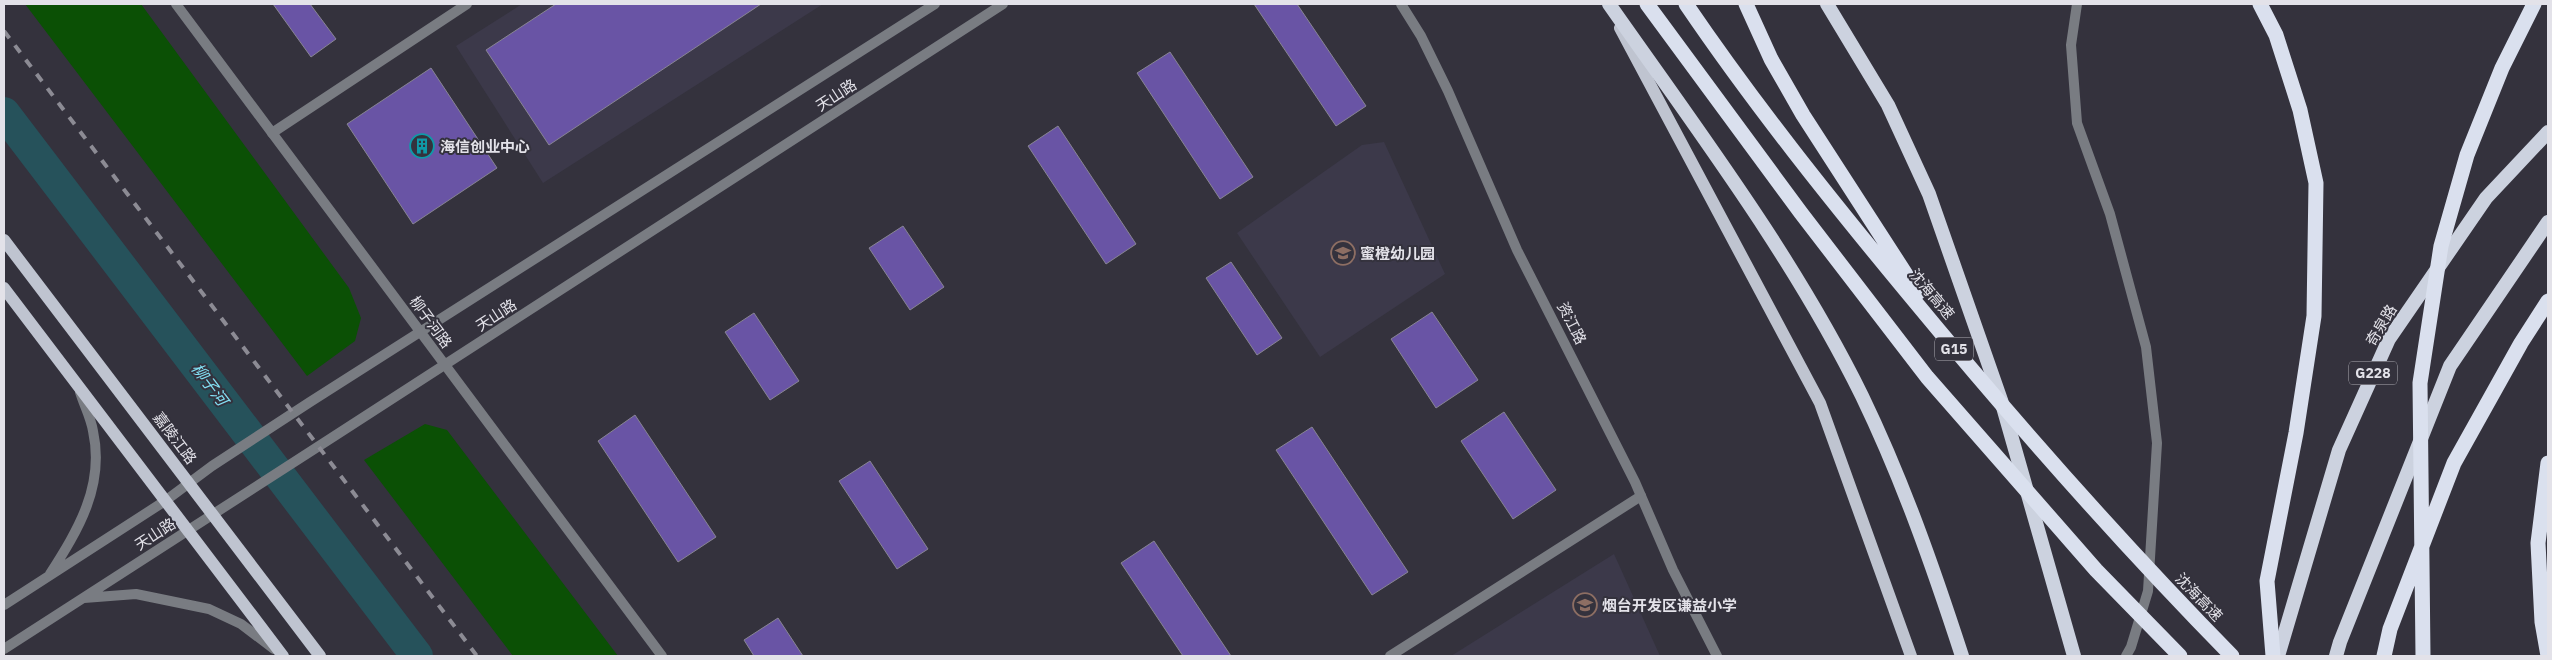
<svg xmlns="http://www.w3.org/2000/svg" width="2552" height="660" viewBox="0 0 2552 660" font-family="'IBM Plex Sans','Noto Sans SC',sans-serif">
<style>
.built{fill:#3c394a}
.green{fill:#0b5005}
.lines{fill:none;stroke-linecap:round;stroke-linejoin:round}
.river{stroke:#26525b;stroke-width:32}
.building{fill:#6954a5;stroke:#888593}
.minor{stroke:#797c82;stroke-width:10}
.tertiary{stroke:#797c82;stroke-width:10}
.primary{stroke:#bfc4d0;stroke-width:12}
.trunk{stroke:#ccd2df;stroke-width:14}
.motorway{stroke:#dae0ee;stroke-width:15}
.rail{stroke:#8c8b94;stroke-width:4;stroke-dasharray:9 9;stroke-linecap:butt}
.labels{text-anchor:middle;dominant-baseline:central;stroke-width:4;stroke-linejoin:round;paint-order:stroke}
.shield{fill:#34323d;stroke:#aeadb5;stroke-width:1}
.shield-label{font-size:14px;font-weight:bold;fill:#e3e2e9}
.street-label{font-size:15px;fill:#e3e2e9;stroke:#34323d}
.poi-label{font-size:15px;font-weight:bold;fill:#e3e2e9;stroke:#34323d;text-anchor:start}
.water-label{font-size:16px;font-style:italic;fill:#83e1f5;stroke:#34323d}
</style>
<rect width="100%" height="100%" fill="#34323d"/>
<path class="built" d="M522 4H823L543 183 456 46Z
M1384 142 1445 274 1320 357 1237 233 1362 145Z
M1614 554 1660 656H1451Z"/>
<path class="green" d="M25 4H141L349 288 361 318 355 341 307 376Z
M425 424 447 430 618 656H513L364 460Z"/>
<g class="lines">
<path class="river" d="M4 113 417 656"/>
</g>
<path class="building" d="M273 4H310L336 39 311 57Z
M556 4H761L549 145 486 50Z
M1254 4H1297L1366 106 1336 126Z
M1170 52 1253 177 1220 199 1137 73Z
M431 68 497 168 413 224 347 124Z
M1058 126 1136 244 1106 264 1028 146Z
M903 226 944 287 910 310 869 248Z
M1231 262 1282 338 1257 355 1206 278Z
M1432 312 1478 380 1436 408 1391 339Z
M754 313 799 381 770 400 725 332Z
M1504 412 1556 490 1513 519 1461 441Z
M635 415 716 537 678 562 598 441Z
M1312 427 1408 572 1372 595 1276 450Z
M870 461 928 549 897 569 839 481Z
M1154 541 1231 656H1183L1121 563Z
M778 618 803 656H754L744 640Z"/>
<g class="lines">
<path class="minor" d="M2077 4 2071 45 2077 123 2110 214 2146 347 2157 443 2148 591 2131 647 2126 656
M272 133 467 4
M1390 656 1641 496"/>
<path class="tertiary" d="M176 4 662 656
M1401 4 1421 36 1448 91 1517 250 1635 482 1673 570 1717 656
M50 574C78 530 105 486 93 431 91 418 84 405 80 392
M84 598 136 594 209 609 241 624 274 649
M4 605 165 501 212 466 310 402 935 4
M4 649C337 434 671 220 1003 4"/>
<path class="primary" d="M1620 28 1820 403 1911 656
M4 240 320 656
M4 288 283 656"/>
<path class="trunk" d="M1609 4C1698 131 1793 256 1862 396 1903 481 1933 567 1962 656
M1827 4 1888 105 1929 194 2001 400 2074 656
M2278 656 2339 450 2389 339 2486 198 2548 132
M2336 656 2340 642 2450 366 2548 222"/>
<path class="motorway" d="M1647 4 1801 213 1927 377 2096 570 2180 656
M1686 4C1754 104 1830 199 1907 292 2011 418 2118 540 2232 656
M1746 4 1771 59 1803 115 1918 293
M2260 4 2276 35 2300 110 2316 183 2314 316 2296 433 2267 581 2273 656
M2548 463 2538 543 2542 622 2548 656
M2384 656 2390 629 2454 463 2521 343 2548 301
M2423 656 2420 383 2441 246 2467 155 2502 68 2534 4"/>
<path class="rail" d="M4 31 477 656"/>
</g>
<defs>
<g id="building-ring" transform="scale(1.25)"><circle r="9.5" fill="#34323d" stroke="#0f9aa8" stroke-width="1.5"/><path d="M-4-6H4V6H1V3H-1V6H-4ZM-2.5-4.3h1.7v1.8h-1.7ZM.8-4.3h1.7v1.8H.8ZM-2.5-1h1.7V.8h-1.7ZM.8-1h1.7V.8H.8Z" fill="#0f9aa8"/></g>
<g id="school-ring" transform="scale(1.25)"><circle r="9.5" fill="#34323d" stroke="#8d6e63" stroke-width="1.5"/><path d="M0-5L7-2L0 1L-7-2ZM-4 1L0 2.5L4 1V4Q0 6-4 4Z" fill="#8d6e63"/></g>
</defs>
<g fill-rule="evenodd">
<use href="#building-ring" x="422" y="146"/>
<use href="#school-ring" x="1343" y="253"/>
<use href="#school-ring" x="1585" y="605"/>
</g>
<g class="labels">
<g class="shield">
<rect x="1935" y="337.5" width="38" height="23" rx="4"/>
<rect x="2349" y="361.5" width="48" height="23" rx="4"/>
</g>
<g class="shield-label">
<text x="1954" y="349">G15</text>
<text x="2373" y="373">G228</text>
</g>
<g class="street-label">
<text transform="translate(836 95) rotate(-33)">天山路</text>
<text transform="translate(1932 294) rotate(50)">沈海高速</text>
<text transform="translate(496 315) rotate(-33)">天山路</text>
<text transform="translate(431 322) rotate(54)">柳子河路</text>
<text transform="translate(1572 323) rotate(63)">资江路</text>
<text transform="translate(2381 325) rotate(-59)">奇泉路</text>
<text transform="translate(175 438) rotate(53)">嘉陵江路</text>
<text transform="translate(155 534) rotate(-33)">天山路</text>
<text transform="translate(2199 597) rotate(46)">沈海高速</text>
</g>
<g class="poi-label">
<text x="440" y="146">海信创业中心</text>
<text x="1360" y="253">蜜橙幼儿园</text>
<text x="1602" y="605">烟台开发区谦益小学</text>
</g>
<g class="water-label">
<text transform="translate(210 384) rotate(53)">柳子河</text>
</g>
</g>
<rect width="2552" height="660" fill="none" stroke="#e3e2e9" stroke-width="10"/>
</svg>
